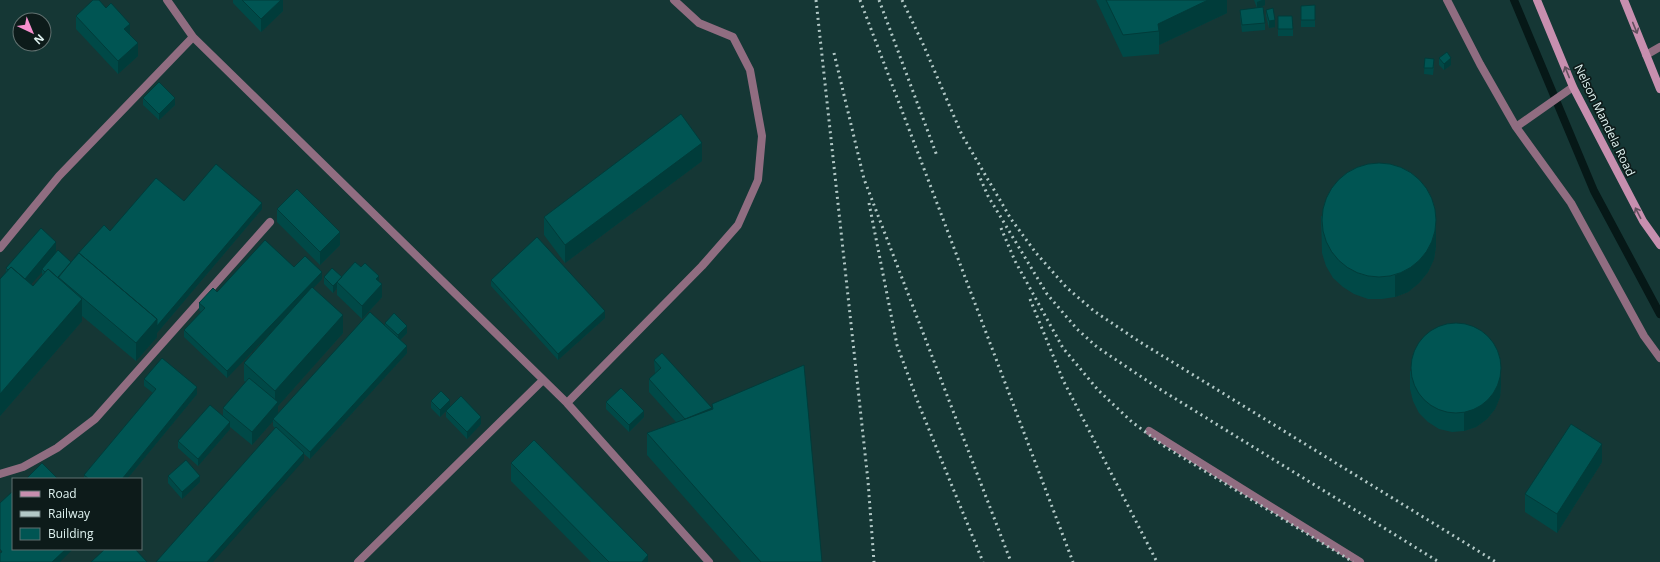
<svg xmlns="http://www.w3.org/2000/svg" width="1660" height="562" viewBox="0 0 1660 562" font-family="'Open Sans',sans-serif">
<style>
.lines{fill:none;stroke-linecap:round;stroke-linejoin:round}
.stream{stroke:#061817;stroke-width:8}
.service{stroke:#906d81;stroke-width:8}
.tertiary{stroke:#906d81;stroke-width:8}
.secondary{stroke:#c78faf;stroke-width:8}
.rail{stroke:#b3c9c7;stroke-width:3;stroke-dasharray:2 4;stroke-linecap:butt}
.wall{fill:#004947;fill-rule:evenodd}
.shaded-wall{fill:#003c3a}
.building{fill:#005553;stroke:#003c3a}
.oneway{stroke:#614f5d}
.labels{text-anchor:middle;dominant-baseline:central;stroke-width:3.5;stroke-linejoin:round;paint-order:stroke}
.street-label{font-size:12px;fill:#dff2f0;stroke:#0d1b1a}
</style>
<rect width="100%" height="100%" fill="#153735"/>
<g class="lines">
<path class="stream" d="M1514 0 1594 191 1660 314"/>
<path class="service" d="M167 0 193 37 567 403 709 562
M1447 0 1480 64 1516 127 1571 203 1644 336 1660 358
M1516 127 1573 87
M0 248 59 176 193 37
M567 403 702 266 738 225 758 180 762 136 750 70 733 37 699 23 674 0
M1149 431 1360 562
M0 474 23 467 57 448 95 419 270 222
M358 562 543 380"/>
<path class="tertiary" d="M1646 55 1660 47"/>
<path class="secondary" d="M1537 0 1573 87 1643 221 1660 245
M1624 0 1660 89"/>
<path class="rail" d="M816 0 868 481 874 562
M860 0 1073 562
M879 0 937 156
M902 0 923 44 962 135 1011 219 1036 253 1066 287 1094 311 1140 342 1496 562
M834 53 864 179 1011 562
M978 173 988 196 1047 294 1077 329 1097 347 1158 388 1439 562
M869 203 897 345 919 405 983 562
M1001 228 1015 261 1063 348 1098 390 1132 422 1164 446 1353 562
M1030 299 1063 380 1157 562"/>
</g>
<path class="wall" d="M233 0H283V11L261 32 233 3Z
M1096 0H1227V13L1159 45V54L1123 57Z
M1254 0H1265V5L1260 7 1265 23V30L1242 32 1240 17V10L1257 8Z
M1315 5V27H1301V6Z
M1266 10 1275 27 1269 28 1266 16Z
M76 16 138 56 118 74 76 29Z
M1278 16 1293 29V36H1278Z
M1425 58 1434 66 1433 75 1424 74Z
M1439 58 1451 65 1444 70 1439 65Z
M143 98 175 105 159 120 143 105Z
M702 161 565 263 544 235V217Z
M184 201 262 209 157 333V337L136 361 82 316V321L0 416V279L6 272V268L56 252 71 262 110 231ZM42 272V275L33 286 31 284Z
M277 209 340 245 320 265 277 222Z
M1321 216 1436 246 1434 259 1428 272 1419 283 1408 292 1395 297 1382 299H1368L1354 294 1343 287 1333 278 1326 266 1322 253Z
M294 267 322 279 313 288 343 333 278 406V414L385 326V323L407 333 400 340 407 353 310 459 304 454V460L273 426V421L252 445 230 427V429L198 466 178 448V441L223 416V408L246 382 244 381V363L293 308 227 378 184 337V330L201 312 199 310V303L217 292Z
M361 267 379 282 382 297 362 319 337 295V288L333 293 324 284V277L342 278Z
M491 280 605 318 558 360 491 286Z
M654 360 712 410V404L822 562H741L647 455V433L676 422 649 392V379L655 374Z
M1410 371 1501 384 1500 397 1495 409 1487 419 1476 427 1464 431 1452 432 1439 429 1428 422 1419 413 1413 401 1410 389Z
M144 379 197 394 127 479H84V475L153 393 144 386Z
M431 401 450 407 481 424 467 439 446 417V411L440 417 431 408Z
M606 402 644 417 629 432 606 409Z
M1602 462 1557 533 1525 512V494Z
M511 463 648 562H591L511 481Z
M168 476 200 482 182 499 168 483Z"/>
<path class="shaded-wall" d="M281 0H283V11L261 32V19Z
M1208 0H1227V13L1159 45V31L1158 24Z
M1262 0H1265V5L1257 9V2Z
M1275 20V27L1269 28V21Z
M130 24V37L124 29Z
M138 43V56L118 74V61Z
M1451 58V65L1444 70V64Z
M175 98V105L159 120V114Z
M702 143V161L565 263V245Z
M262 203V209L157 333V337L136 361V343L157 319Z
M1436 223V246L1434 259 1428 272 1419 283 1408 292 1395 297V275Z
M340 232V245L320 265V252Z
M56 242V255L42 269V272L22 295V282Z
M322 272V279L227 378V371Z
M379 276V287L382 284V297L362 319V306L376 279Z
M342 277V283L337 282V288L333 293V286Z
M82 299V321L0 416V394Z
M605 311V318L558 360V354Z
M343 315V333L278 406V415L273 419V421L252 445V432L275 405V391Z
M407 326V333L398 342V335Z
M407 346V353L310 459V452Z
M1501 366V384L1500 397 1495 409 1487 419 1476 427 1464 431V413Z
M197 387V394L127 479H122Z
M450 400V407L440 417V410Z
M712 408V421L685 419Z
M644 411V417L629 432V425Z
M481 417V424L467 439V432Z
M230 422V429L198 466V459Z
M1602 444V462L1557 533V514Z
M304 453V460L213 562H207Z
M200 476V482L182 499V492Z
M66 549H73L60 562H52Z
M648 555V562H642Z"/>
<path class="building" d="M93 0H99L106 8 111 3 130 24 124 29 138 43 118 61 76 16Z
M242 0H281L261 19Z
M1106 0H1208L1158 24 1159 31 1123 35Z
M1315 5V20H1301V6Z
M1263 7 1265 23 1242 25 1240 10Z
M1273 8 1275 20 1269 21 1266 10Z
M1278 16H1292L1293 29H1278Z
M1447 52 1451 58 1444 64 1439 58Z
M1425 58 1434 59 1433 68H1424Z
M159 82 175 98 159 114 143 98Z
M681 114 702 143 565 245 544 217Z
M1322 220a57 57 0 1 1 114 0a57 57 0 1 1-114 0Z
M216 164 262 203 157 326V319L79 253 74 258 104 225 110 231 156 178 184 201Z
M297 189 340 232 320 252 277 209Z
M41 228 56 242 25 279 11 267 8 270 6 268Z
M537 237 605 311 558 354 491 280Z
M265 240 294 267 305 256 322 272 227 371 184 330 205 308 199 303 213 288 217 292Z
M58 250 71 262 58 278 48 269 45 272 42 269Z
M79 253 157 319 136 343 58 277Z
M355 262 361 267 365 263 379 276 376 279 382 284 362 306 337 282Z
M11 267 33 286 48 269 82 299 0 394V279Z
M332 268 342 277 333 286 324 277Z
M312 287 343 315 275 391 244 363Z
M370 312 407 346 310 452 273 419Z
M394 313 407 326 398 335 385 323Z
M1411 368a45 45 0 1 1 90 0a45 45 0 1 1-90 0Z
M662 353 712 408 685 419 649 379 661 368 654 360Z
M162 358 197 387 122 479H89L84 475 156 389 144 379Z
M804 365 822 562H761L647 433 713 409 712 404Z
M249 378 278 402 252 432 223 408Z
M621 388 644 411 629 425 606 402Z
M441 391 450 400 440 410 431 401Z
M461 396 481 417 467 432 446 411Z
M210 405 230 422 198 459 178 441Z
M1571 424 1602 444 1557 514 1525 494Z
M276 427 304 453 207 562H156Z
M534 440 648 555 642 562H609L511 463Z
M186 460 200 476 182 492 168 476Z
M42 463 58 479H26Z
M13 491V549H66L52 562H0V553L2 552 0 549V503Z
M105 549H135L147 562H91Z"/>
<defs><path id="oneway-shaft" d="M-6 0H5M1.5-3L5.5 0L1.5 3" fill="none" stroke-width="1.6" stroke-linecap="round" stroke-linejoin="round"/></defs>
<g class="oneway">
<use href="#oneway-shaft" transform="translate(1635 28) rotate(68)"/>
<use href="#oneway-shaft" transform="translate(1567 72) rotate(-112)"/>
<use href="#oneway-shaft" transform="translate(1638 213) rotate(-117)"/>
</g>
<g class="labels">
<g class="street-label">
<text transform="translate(1605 120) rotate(64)">Nelson Mandela Road</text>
</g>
</g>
<rect x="12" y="478" width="130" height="72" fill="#0d1b1a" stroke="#617170"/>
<rect x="20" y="491" width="20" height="6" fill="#c78faf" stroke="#617170"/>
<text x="48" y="498" font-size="12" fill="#dff2f0">Road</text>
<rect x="20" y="511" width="20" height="6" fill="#b3c9c7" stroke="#617170"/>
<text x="48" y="518" font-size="12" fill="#dff2f0">Railway</text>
<rect x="20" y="528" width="20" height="12" fill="#005553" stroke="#617170"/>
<text x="48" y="538" font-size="12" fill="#dff2f0">Building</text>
<g transform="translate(32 32) rotate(136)"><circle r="19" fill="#0d1b1a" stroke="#617170"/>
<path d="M0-3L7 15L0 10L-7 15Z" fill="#f790ce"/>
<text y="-6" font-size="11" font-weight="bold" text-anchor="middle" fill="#dff2f0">N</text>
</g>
</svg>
